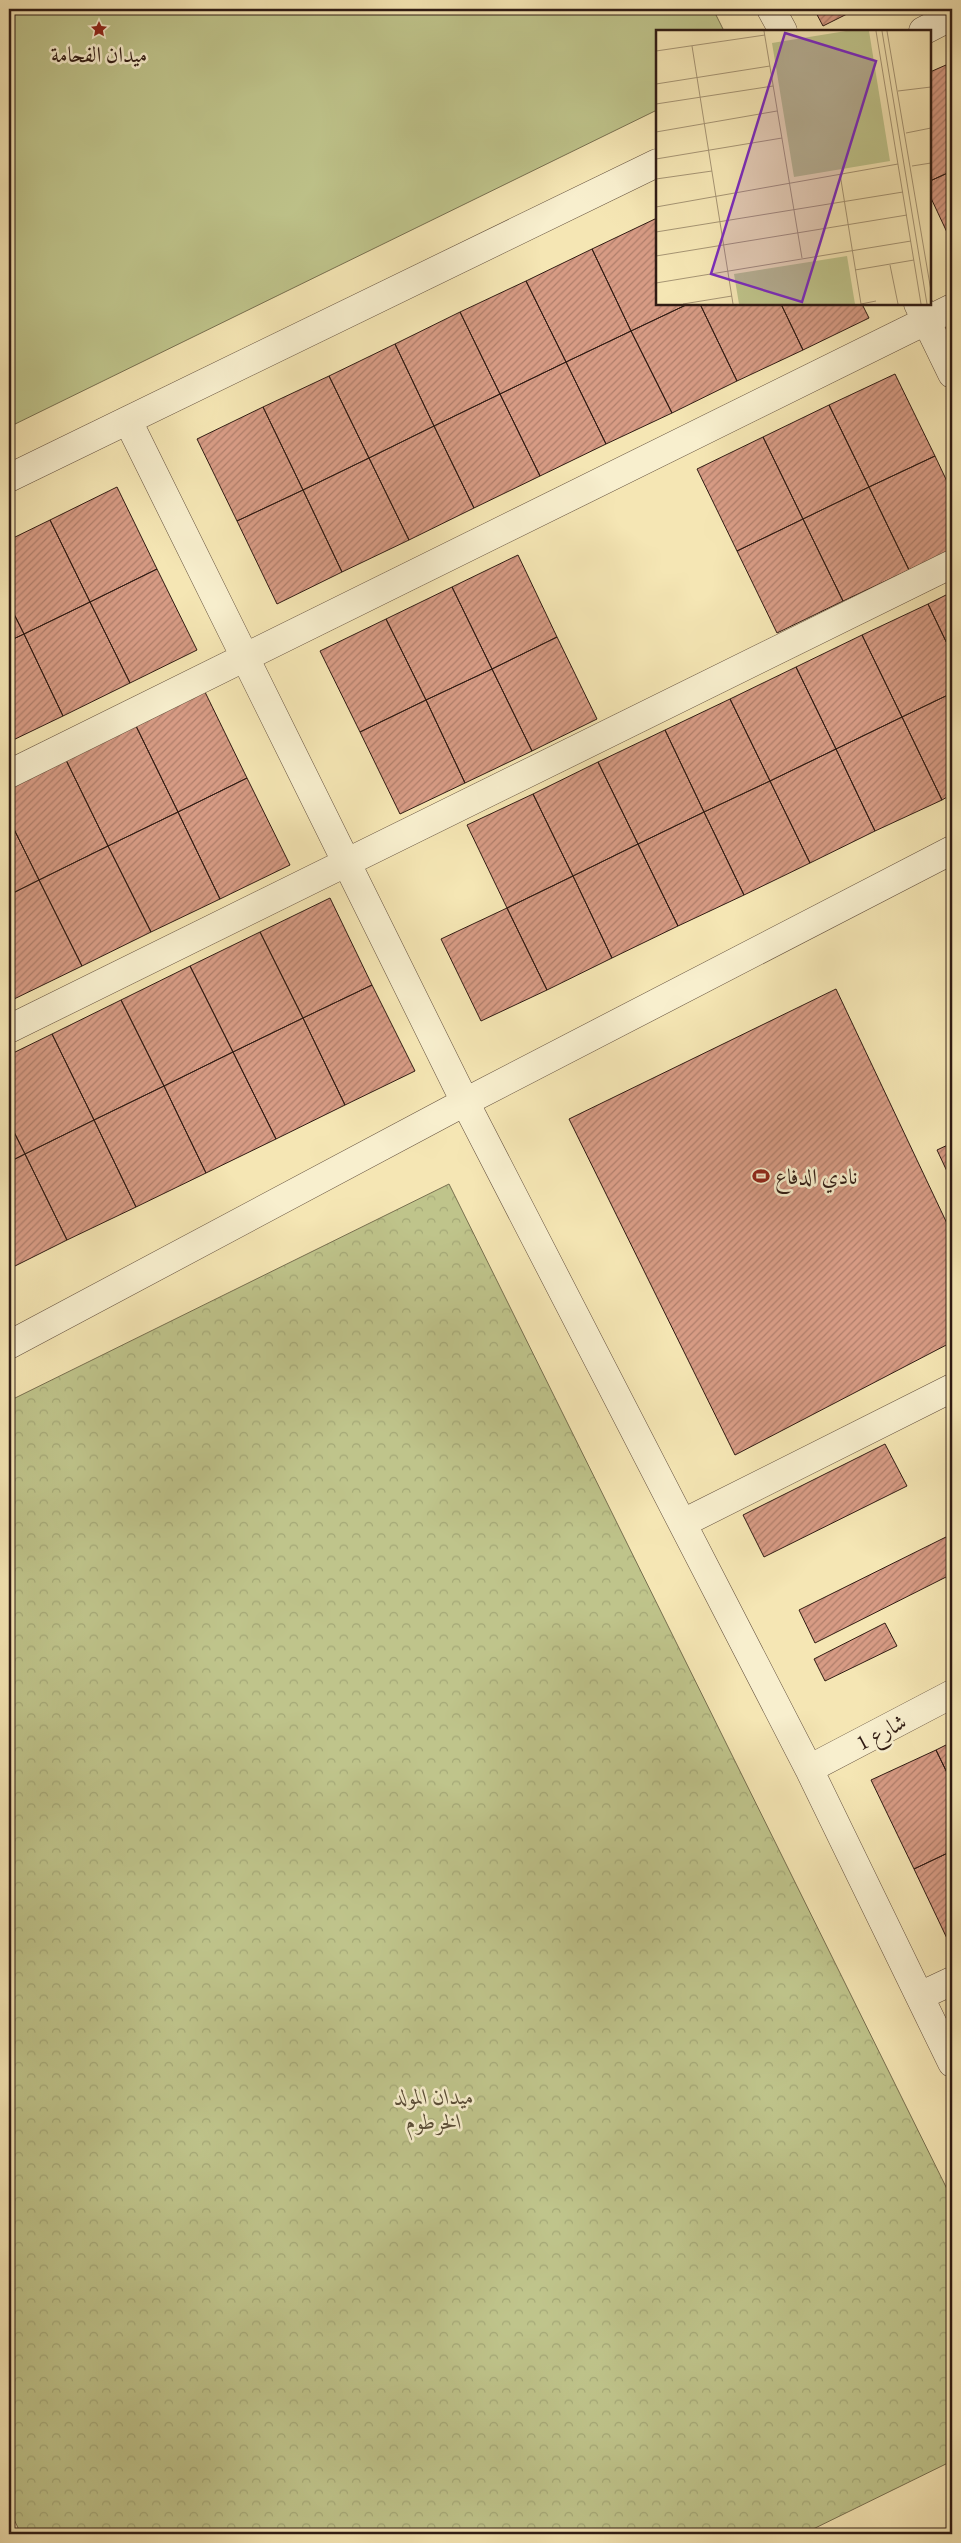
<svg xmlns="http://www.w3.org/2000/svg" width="961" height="2543" viewBox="0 0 961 2543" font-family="'EB Garamond',Amiri,serif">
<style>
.forest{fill:url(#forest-crowns);stroke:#787050}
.pitch{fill:#bfc48b;stroke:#787050}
.building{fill:url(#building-hatch);stroke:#301c14}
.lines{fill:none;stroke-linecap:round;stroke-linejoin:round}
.minor-casing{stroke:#614e3c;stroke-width:29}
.minor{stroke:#f8efce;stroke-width:28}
.labels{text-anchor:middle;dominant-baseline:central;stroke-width:5;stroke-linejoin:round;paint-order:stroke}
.poi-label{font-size:22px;fill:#301c14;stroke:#f8efce}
.street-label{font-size:22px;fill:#301c14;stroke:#f8efce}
.park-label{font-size:22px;font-style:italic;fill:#5b4e38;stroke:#f8efce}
.inset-road{fill:none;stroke:#a69574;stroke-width:1}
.view{fill:#7b2cbf;fill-opacity:0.15;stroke:#7b2cbf;stroke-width:2.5}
.inset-edge{fill:none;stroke:#301c14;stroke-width:2.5}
</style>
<defs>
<pattern id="forest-crowns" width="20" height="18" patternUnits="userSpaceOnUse" patternTransform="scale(1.25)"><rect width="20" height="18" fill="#bfc48b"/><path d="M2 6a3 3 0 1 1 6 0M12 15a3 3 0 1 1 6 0" fill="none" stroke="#a4a877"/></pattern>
<pattern id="building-hatch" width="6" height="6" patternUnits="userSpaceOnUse" patternTransform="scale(1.25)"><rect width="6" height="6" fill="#d79b84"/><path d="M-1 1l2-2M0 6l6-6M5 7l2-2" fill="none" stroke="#af7e6b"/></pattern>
</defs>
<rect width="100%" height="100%" fill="#f5e6b4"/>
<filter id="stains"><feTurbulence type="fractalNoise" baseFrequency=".004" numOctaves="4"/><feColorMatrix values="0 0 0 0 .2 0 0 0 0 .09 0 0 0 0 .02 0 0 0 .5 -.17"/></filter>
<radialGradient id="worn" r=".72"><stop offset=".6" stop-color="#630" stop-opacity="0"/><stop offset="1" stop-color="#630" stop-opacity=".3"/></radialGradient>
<path class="forest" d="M449 1184 952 2199V2461L803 2534H21L9 2509V1401Z"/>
<path class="pitch" d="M9 9H713L724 31H657V110L9 427Z"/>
<path class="building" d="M814 9H857L823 26Z
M946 65 952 78V171L930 181V72Z
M952 171V243L930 196V181Z
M657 218V304H688L631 331 592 249Z
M592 249 631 331 566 362 526 281Z
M526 281 566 362 500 394 460 312Z
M688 304H700L737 381 672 413 631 331Z
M700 304H781L803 350 737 381Z
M781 304H862L869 318 803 350Z
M460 312 500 394 434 426 395 344Z
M631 331 672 413 606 444 566 362Z
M395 344 434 426 369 458 329 376Z
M566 362 606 444 540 476 500 394Z
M895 374 935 456 869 487 829 405Z
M329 376 369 458 303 490 263 407Z
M500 394 540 476 474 508 434 426Z
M829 405 869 487 803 519 763 437Z
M263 407 303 490 237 521 197 439Z
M434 426 474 508 409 540 369 458Z
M763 437 803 519 737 551 697 469Z
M935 456 952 492V549L909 570 869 487Z
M369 458 409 540 342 572 303 490Z
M117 487 157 569 90 602 50 520Z
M869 487 909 570 843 601 803 519Z
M303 490 342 572 277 604 237 521Z
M803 519 843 601 777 633 737 551Z
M50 520 90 602 24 634 9 604V540Z
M518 555 557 637 492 669 452 587Z
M157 569 197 650 130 683 90 602Z
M452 587 492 669 426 700 386 619Z
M952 592V654L928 604Z
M90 602 130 683 63 716 24 634Z
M9 604 24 634 9 641Z
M928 604 952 654V693L902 717 862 635Z
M386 619 426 700 360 732 320 651Z
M24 634 63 716 9 742V641Z
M862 635 902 717 836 749 796 667Z
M557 637 597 719 532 751 492 669Z
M796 667 836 749 770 781 730 699Z
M492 669 532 751 465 783 426 700Z
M205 692 247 778 178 812 136 726Z
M952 693V794L942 800 902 717Z
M730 699 770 781 704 812 665 730Z
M426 700 465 783 400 814 360 732Z
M902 717 942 800 875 831 836 749Z
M136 726 178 812 108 846 66 760Z
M665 730 704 812 638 844 598 762Z
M836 749 875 831 810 863 770 781Z
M66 760 108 846 39 880 9 819V788Z
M598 762 638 844 573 876 533 794Z
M247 778 290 865 220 899 178 812Z
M770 781 810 863 744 895 704 812Z
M533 794 573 876 507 908 467 825Z
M178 812 220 899 151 932 108 846Z
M704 812 744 895 678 926 638 844Z
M9 819 39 880 9 895Z
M638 844 678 926 612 958 573 876Z
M108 846 151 932 82 966 39 880Z
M573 876 612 958 547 990 507 908Z
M39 880 82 966 12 1000 9 993V895Z
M330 898 372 985 303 1018 260 932Z
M507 908 547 990 481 1021 441 939Z
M260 932 303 1018 233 1052 190 966Z
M190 966 233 1052 164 1086 121 1000Z
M372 985 415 1071 345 1105 303 1018Z
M836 989 952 1234V1342L735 1455 569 1119Z
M121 1000 164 1086 94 1120 52 1034Z
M303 1018 345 1105 276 1139 233 1052Z
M52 1034 94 1120 25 1154 9 1122V1055Z
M233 1052 276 1139 206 1173 164 1086Z
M164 1086 206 1173 136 1207 94 1120Z
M94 1120 136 1207 67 1240 25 1154Z
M9 1122 25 1154 9 1162Z
M952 1143V1182L937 1150Z
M25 1154 67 1240 9 1269V1162Z
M885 1444 907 1486 764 1557 743 1515Z
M952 1534V1574L815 1643 799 1610Z
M885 1623 897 1646 825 1681 814 1659Z
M952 1742V1783L936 1750Z
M936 1750 952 1783V1851L914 1869 871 1780Z
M952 1851V1949L914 1869Z"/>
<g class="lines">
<g class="minor-casing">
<path id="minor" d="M771 9 783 31
M923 31 952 16
M918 304 952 374
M128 421 465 1102 809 1769 952 2063
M9 478 657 163
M9 774 952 308
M9 1029 952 564
M9 1345 465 1102 952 850
M683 1523 952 1388
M809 1769 952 1694
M920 1996 952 1981"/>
</g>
<use href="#minor" class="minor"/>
</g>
<defs>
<g id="sight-bare" transform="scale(1.35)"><path d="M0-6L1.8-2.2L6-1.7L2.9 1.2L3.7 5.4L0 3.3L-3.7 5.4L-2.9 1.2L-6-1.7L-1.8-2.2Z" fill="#8f2418" stroke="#f8efce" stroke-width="2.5" paint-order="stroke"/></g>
<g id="stadium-bare" transform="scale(1.35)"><path d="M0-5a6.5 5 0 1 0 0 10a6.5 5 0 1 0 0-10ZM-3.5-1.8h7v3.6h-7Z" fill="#8f2418" stroke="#f8efce" stroke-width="2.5" paint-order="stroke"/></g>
</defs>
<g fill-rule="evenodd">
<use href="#sight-bare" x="99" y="29"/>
<use href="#stadium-bare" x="761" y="1176"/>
</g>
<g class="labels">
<g class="poi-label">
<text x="99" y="54">ميدان الفحامة</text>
<text x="775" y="1176" text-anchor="start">نادي الدفاع</text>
</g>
<g class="street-label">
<text transform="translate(881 1732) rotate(-28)">شارع 1</text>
</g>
<g class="park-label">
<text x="434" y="2096">ميدان المولد<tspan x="434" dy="25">الخرطوم</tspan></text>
</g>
</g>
<g transform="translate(656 30)">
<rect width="275" height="275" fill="#f5e6b4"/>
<path d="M190 1H213L234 131 138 147 116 13Z" fill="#bfc48b"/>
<path d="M191 226 199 274H83L78 244Z" fill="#bfc48b"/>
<path class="inset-road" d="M108 1 146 228M220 1 265 274M226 1 271 274M231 1 275 261M36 16 77 274M0 21 109 5M0 54 114 36M242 61 275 57M0 74 117 56M0 102 121 81M250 103 275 98M0 129 126 108M256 136 275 133M184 144 205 274M0 149 56 141M0 177 242 134M0 202 247 162M0 226 251 185M234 235 242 274M199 240 258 230M0 253 255 211M27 274 76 266M205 274 220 271"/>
<path class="view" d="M129 3 220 31 146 272 55 244Z"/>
<rect width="275" height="275" class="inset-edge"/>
</g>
<rect width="961" height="2543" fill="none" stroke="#f5e6b4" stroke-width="30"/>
<rect x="10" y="10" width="941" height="2523" fill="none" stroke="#301c14" stroke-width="2.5"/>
<rect x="15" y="15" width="931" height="2513" fill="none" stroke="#301c14"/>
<rect width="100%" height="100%" filter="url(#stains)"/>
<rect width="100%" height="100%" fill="url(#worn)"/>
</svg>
